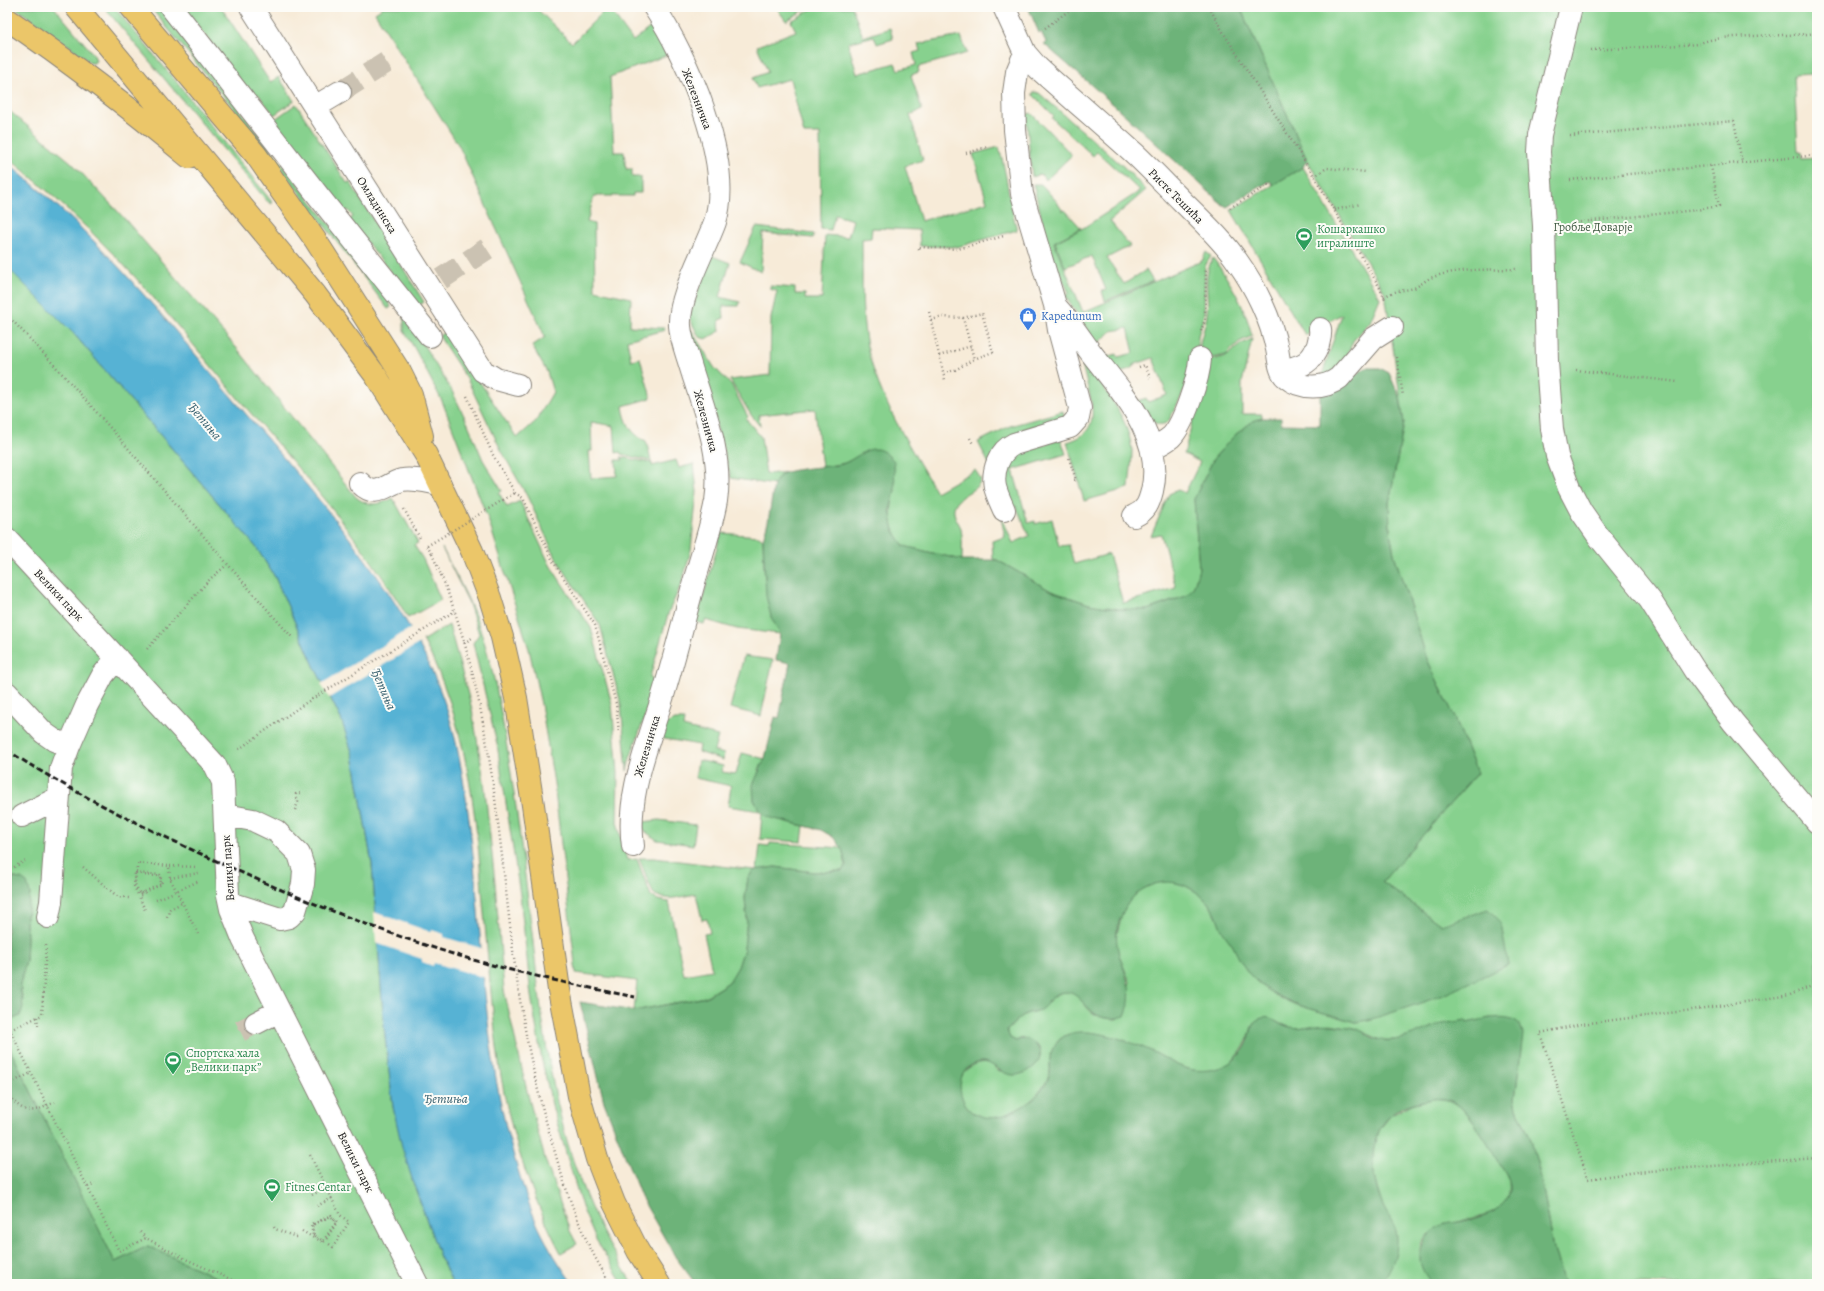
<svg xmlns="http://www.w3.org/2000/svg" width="1824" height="1291" viewBox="0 0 1824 1291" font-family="Alegreya,serif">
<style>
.green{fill:#87d18e;stroke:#527655}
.forest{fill:#6db379;stroke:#44684a}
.water{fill:#57b2d4;stroke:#3a6778}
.pier{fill:#f7ebd8}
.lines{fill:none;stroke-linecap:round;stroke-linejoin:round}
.minor-tunnel{stroke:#cbc2b2;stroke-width:22;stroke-dasharray:22 11;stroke-linecap:butt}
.minor-casing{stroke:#8a847a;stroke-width:24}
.major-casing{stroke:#8a847a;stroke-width:24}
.path{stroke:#8a847a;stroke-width:2.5;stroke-dasharray:1 3;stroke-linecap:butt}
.minor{stroke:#fff;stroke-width:22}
.major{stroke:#ebc669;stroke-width:22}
.rail{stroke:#1c1c1c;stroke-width:3;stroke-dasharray:6 3;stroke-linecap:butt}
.path-bridge{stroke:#8a847a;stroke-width:2.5;stroke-dasharray:1 3;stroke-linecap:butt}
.labels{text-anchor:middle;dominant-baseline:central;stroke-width:4;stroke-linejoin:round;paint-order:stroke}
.street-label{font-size:12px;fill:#1c1c1c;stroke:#fdfcf7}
.park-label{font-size:12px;fill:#415b44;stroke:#fdfcf7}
.leisure-label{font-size:12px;fill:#27864d;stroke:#fdfcf7;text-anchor:start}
.shop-label{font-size:12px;fill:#366cbe;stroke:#fdfcf7;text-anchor:start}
.water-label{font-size:13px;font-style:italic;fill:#37606f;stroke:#fdfcf7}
</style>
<rect width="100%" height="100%" fill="#fdfcf7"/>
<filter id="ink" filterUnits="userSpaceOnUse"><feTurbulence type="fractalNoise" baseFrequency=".025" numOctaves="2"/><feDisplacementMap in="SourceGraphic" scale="8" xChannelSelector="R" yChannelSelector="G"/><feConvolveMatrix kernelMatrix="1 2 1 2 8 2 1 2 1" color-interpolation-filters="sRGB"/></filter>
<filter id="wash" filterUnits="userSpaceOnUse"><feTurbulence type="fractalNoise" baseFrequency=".012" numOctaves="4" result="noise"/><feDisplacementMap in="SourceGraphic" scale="16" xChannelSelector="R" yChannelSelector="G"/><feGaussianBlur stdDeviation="0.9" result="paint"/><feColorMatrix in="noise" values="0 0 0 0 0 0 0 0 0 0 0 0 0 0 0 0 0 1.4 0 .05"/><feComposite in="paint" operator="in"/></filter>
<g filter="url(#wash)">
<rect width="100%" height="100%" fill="#f7ebd8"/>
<path class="green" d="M14 7H54L94 55 96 61 94 63H90L68 45Z
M104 7H114L180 86 272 202V204L267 201Z
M150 7H159L161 9 388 299 391 307 388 309 253 132Z
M183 7H221L270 82 279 77 294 101 274 115 258 94 253 97Z
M381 7H535L572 43 608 7 633 41 652 26 667 55 610 77 614 152H624L626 169H632V177H641V193H633V196H594L587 222 594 224 595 290 631 298 630 326 664 328 665 330 627 340 631 360 640 358 651 398 623 406C625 421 631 435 646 441L651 461 621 454 620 452 616 453 614 426 591 422 592 451H589L591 478 617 476 616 460H623L621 457 652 463V466L676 460 679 468 694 464 697 492 691 550 682 583 669 611 650 677 657 683 630 758 627 771 621 704 600 625 557 560 527 496 501 450 467 379 439 336 446 331 517 438 536 421 553 392 547 372 532 346 545 337 459 146 375 13 381 9Z
M776 7H809L786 21Z
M815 7H852L863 37 890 28 893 39 877 44 874 36 848 43 857 74 895 63 898 70 916 65 913 53 920 51 918 44 961 36 967 53 918 67 919 72 911 75 922 110 910 115 923 160 905 166 921 221 987 202 973 154 999 147C1007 174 1009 202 1017 230L957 247 920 246 919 230 872 228 871 238 862 239C863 274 860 311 867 346 878 398 910 446 936 492L975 470 981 479C979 491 960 493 955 505 951 513 958 521 961 528 963 538 962 550 962 560L903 546C889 524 889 515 895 490L866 452 845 463 822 467 815 409 759 415 760 426 751 415 730 380 770 375 771 318 777 291 770 289V286L795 288V294H805V299H822L825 235 848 237 853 220 835 215 831 230 821 229 820 134H804L790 79 757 88 753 78 768 72 757 46 796 31 791 21Z
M1240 7H1817V74L1794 75 1798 152H1801L1802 159 1817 158V1284H1564L1554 1249 1541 1178 1531 1140 1517 1108 1515 1099 1521 1049 1491 1018 1467 1023 1466 1020 1432 1027 1417 1034 1397 1040H1381L1355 1028 1330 1024 1297 1028 1288 1027 1275 1020 1252 1026C1245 1055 1225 1077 1191 1070 1178 1067 1165 1058 1153 1052 1143 1047 1132 1044 1122 1040 1105 1035 1085 1033 1068 1035 1058 1036 1050 1051 1050 1060 1049 1064 1051 1068 1050 1072 1046 1087 1035 1099 1022 1107 1012 1113 997 1120 985 1118 967 1114 954 1093 962 1075 967 1067 981 1059 991 1064 993 1065 995 1068 997 1070 1004 1073 1017 1072 1024 1073 1033 1067 1047 1056 1037 1045 1034 1041 1026 1040 1022 1038L1016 1041 1010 1038 1007 1031C1013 1024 1019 1017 1028 1013 1032 1012 1036 1012 1040 1009 1046 1005 1049 998 1056 995 1078 984 1080 1004 1093 1013 1101 1018 1108 1019 1117 1019L1130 982 1117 951 1116 938 1122 913 1129 901 1139 891 1153 884 1168 881 1184 885 1198 893 1208 903 1216 915 1222 929 1255 980 1266 989 1278 997 1294 1004 1356 1022 1383 1015 1444 994 1508 964 1441 925 1382 882 1477 773 1455 718 1427 659 1394 554 1390 531 1389 503 1404 423 1385 293 1307 160Z
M1035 92 1039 93 1124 167 1146 190 1110 221 1130 246 1107 258 1124 284 1146 270 1153 281 1105 301 1102 291 1106 290 1092 256 1065 267 1055 242 1083 228 1140 191 1097 152 1093 156 1052 118 1054 116 1032 94Z
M296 104 347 183 350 182 424 302 418 306 349 220 353 217 348 210 343 213 276 127 279 124 275 119Z
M7 109 72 163 123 217 240 352 356 497C368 507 380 505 393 498L418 543 414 545 423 559 441 600 408 618C361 537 297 467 236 396 198 351 161 304 120 261 84 224 47 189 7 157Z
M1031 113 1072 155 1046 180 1041 174 1032 177 1026 115Z
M1303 167 1380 298 1370 322 1353 341 1345 361 1320 381 1342 314 1305 335 1231 210Z
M1033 184H1041L1058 203V204L1063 211 1065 210 1081 228 1054 242 1083 312 1202 261 1206 252 1211 256 1205 266 1204 315 1198 336V351L1187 386 1168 422C1153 431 1145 412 1138 401L1146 398 1148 402 1167 395 1153 358 1133 365 1134 367 1119 374 1106 357 1117 354 1118 357 1134 353 1128 328 1112 331 1097 344 1065 296 1069 293 1051 254Z
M756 227 814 234 813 238 763 233 761 272 740 262Z
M710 255 730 263 720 297 740 302 739 306H723L724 318 719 320 720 331 706 339 699 337 689 317Z
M1213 258C1230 281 1246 308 1252 336L1239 342 1226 355 1204 360C1195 347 1204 333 1206 320 1211 299 1201 278 1213 258Z
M7 267 74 334 256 547 275 577 315 668 331 699 341 719 353 755 372 864 384 1027 393 1107 413 1182 440 1257 453 1284H231L148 1246 115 1262 7 1043V1022L20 1016 23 1001 20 985 26 961 27 938 26 923 30 894 15 877H7Z
M404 317 426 349 452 391 468 424 483 460 502 491 499 493 507 507 520 501 550 565 591 628 612 704 618 773 617 822 627 860 637 859 651 896 658 900 669 902 684 975 712 970 704 934 710 933 707 919 702 920 696 894C682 896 665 903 653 893L639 858H654L754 870 748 878 745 898 747 919 744 949 738 967 729 982 705 997 634 1011 637 981 576 973 554 783 541 704 529 649 488 519 442 401 416 351 404 331Z
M688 325 714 367 732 386 748 417 746 419 761 437 766 474 787 472 780 475 774 485 731 478Z
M1252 339 1242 383V414H1262V418L1253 421 1235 435 1214 458 1194 499 1199 568 1194 586 1188 595 1147 610 1119 609 1089 604 1051 591 997 560 993 559 992 541 1005 537 1000 513 1013 543 1029 536 1016 506 1011 509 1001 480 1012 455 1061 439 1066 454 1013 470 1028 523 1035 521V524L1052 519 1059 546 1069 545 1074 564 1109 554 1123 603 1176 588 1161 534 1151 536 1169 494 1178 490 1185 493 1200 462 1184 454 1208 361 1227 356 1241 344Z
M1085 364 1089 367C1107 393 1129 419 1132 451 1132 463 1130 476 1129 488L1084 501 1067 442C1108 431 1088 396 1083 367Z
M1063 411 1065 421 989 464 978 442 1010 426Z
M721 533 759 536 763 539C764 574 764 602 780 634L737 629 706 620 704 624 696 622Z
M442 548C456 576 472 603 481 632 495 673 502 717 509 760 518 817 525 875 532 932 543 1033 555 1139 602 1231 611 1249 622 1267 633 1284H623L595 1238 582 1207 553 1109 542 1061 531 996 520 895 497 744 473 643 479 634 468 601Z
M449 625 472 709 484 781 495 882 504 990 527 1091 545 1159 570 1231 577 1244 561 1253C531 1196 510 1134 500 1070 492 1014 488 958 483 902 476 812 467 721 423 640Z
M744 656 773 660 761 716 730 708Z
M675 720H684L683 727 718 736 714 751 724 754 723 760 698 752 699 745 660 738 666 724Z
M742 753 765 759 759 769 754 800 760 811 728 806 731 786 695 778 698 760 723 766 722 772 736 774Z
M762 812 767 817 804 826 802 842 760 839Z
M659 820 696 825 693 845 657 840 643 830V822Z
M770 843 842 848 846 865 842 871 814 872 775 867 757 870 760 845 769 846Z
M1434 1098C1441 1099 1448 1099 1455 1103 1470 1112 1505 1166 1509 1183 1510 1189 1509 1196 1506 1201 1490 1226 1410 1216 1421 1259 1424 1269 1426 1276 1432 1284H1380L1387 1275V1216L1381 1202 1375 1181 1372 1160 1374 1144 1380 1129 1390 1116 1412 1104Z"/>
<path class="forest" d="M1028 7H1240L1307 160 1303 167 1273 185 1270 181 1227 207 1222 204 1114 105 1044 44 1046 42 1041 32 1039 33Z
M1366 368H1380L1389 373 1400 398 1404 423 1389 503 1390 531 1394 554 1427 659 1455 718 1477 773 1382 882 1441 925 1488 909 1501 922 1508 965C1487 974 1466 985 1445 994 1428 1001 1411 1006 1394 1012 1384 1015 1365 1022 1356 1022 1349 1021 1342 1017 1335 1016 1307 1008 1279 1001 1256 981 1245 971 1239 959 1233 946 1229 940 1224 935 1221 928 1219 924 1218 919 1216 914 1205 895 1183 878 1159 883 1143 886 1130 897 1123 912 1101 955 1143 975 1125 1016 1082 1030 1086 980 1055 995 1049 999 1047 1006 1040 1010 1036 1012 1032 1012 1028 1013 1019 1017 1013 1024 1007 1031L1010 1038 1016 1041C1024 1037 1034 1039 1038 1048 1041 1052 1040 1058 1038 1062 1036 1066 1031 1069 1026 1072 1004 1083 996 1061 981 1062 953 1066 955 1103 976 1114 988 1120 998 1118 1009 1113 1027 1106 1046 1092 1050 1072 1051 1068 1049 1064 1050 1060 1050 1049 1058 1038 1069 1034 1090 1026 1133 1042 1153 1052 1166 1058 1180 1069 1194 1070 1217 1073 1241 1062 1249 1039 1252 1030 1251 1020 1262 1018 1273 1015 1279 1025 1290 1027 1303 1030 1317 1022 1331 1025 1338 1026 1346 1026 1354 1028 1363 1030 1371 1039 1381 1040 1399 1043 1416 1033 1432 1027 1443 1023 1455 1022 1466 1020L1467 1023C1480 1020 1511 1011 1520 1025 1521 1027 1522 1031 1523 1034L1515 1099 1517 1108 1531 1140 1541 1178 1554 1249 1564 1284H1432C1422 1271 1417 1262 1422 1246 1425 1237 1432 1230 1440 1226 1448 1222 1456 1223 1464 1221 1481 1218 1512 1208 1510 1186 1509 1177 1502 1169 1498 1161 1490 1146 1470 1112 1455 1103 1442 1095 1428 1100 1414 1103 1368 1116 1367 1164 1381 1201 1384 1211 1394 1222 1396 1231 1400 1250 1392 1269 1380 1284H696L676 1258 641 1197 604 1102 580 1002 634 1011 706 997 729 982 738 967 744 949 747 919 745 898 748 878 754 870 775 867 814 872 842 871 846 865 842 848 833 837 821 830 767 817 760 811 754 800 753 785 765 758 775 717 779 718 790 663 776 660 780 634 771 617 766 596 763 539 768 522 774 485C776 481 778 477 781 475 792 467 827 468 842 464 853 461 864 448 876 449 884 450 889 456 894 461L895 490 890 510 894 531 904 546 962 560H997L1051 591 1089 604 1119 609 1147 610 1170 602 1187 595 1194 586 1199 568 1194 499 1214 458 1235 435 1253 421 1262 418H1281V424L1320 425V396Z
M7 877 21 879 27 883 30 894 26 923 27 937 26 961 20 985 23 1007 20 1016 7 1022Z
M7 1043 115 1262 148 1246 231 1284H7Z"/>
<path class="water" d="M7 163C34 185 61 208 85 232 142 289 193 352 246 414 327 509 431 621 457 747 486 883 474 1026 515 1160 522 1183 529 1207 539 1228 548 1247 561 1267 573 1284H453L440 1257 413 1182 402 1147 393 1107 384 1027 372 864 353 755 341 719 331 699 315 668 275 577 256 547 74 334 7 267Z"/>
<path class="pier" d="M411 628 420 643 329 698 321 684Z
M374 912 431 932 432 930 444 934V937L484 949 486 978 434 963 433 966 422 962V959L376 943Z"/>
</g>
<g filter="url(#ink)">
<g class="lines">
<path class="minor-tunnel" d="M340 92 395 57
M441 279 488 248
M240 1031 256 1023"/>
<g class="minor-casing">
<path id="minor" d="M171 7 320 198 430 336
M251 7 483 371 496 379 518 385
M1004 7 1025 53 1038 68C1070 97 1103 125 1135 154 1151 169 1167 186 1182 201 1201 220 1222 239 1237 261 1255 286 1271 319 1277 349 1279 358 1279 371 1286 377 1301 390 1325 389 1339 378L1373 339 1392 327
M1571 7 1540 135 1539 152 1544 226 1547 362 1552 429 1557 456 1569 488 1581 511 1599 537 1650 600 1695 671 1733 722 1817 822
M315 107 340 92
M1057 308C1070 322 1080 338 1092 354 1122 393 1165 437 1152 491 1149 503 1146 511 1134 516
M1282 371C1300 366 1311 365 1318 345 1319 340 1321 335 1320 329
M1152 448C1159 445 1165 442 1171 437 1184 424 1199 377 1200 359
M360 483C377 500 385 484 402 480 415 478 428 482 440 484
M1004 510C1001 503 997 495 995 487 992 471 999 451 1014 444L1070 427 1078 418 1080 408 1059 330 1055 305 1022 194 1015 130 1014 93 1017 72 1025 53
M7 539 215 765 223 782 228 895 231 909 243 939 417 1284
M7 693 44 733 54 740 69 746
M225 815 253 820 276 831 299 854 304 870 303 884 295 911 289 917 280 919 230 903
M22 816 58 798
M633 846C626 797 646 750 660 705 673 664 683 623 694 582 702 555 711 528 716 501 723 456 704 410 691 368 687 354 681 340 680 326 678 297 705 250 715 222 734 162 687 57 654 7
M48 917 51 902 61 768 69 746 87 705 103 675 117 658
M256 1023 279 1011"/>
</g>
<g class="major-casing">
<path id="major" d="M76 7 315 294 376 376 426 455 472 551 490 598 502 637 516 698 533 805 559 990 579 1096 597 1159 614 1203 638 1251 659 1284
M131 7 256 155 316 241 400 372 411 394 422 436
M7 19C70 62 130 108 189 157"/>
</g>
<path class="path" d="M1209 7 1223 32 1314 176 1380 288 1385 300
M1045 28 1074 7
M1591 50 1699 44C1716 33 1792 37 1817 33
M1570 136 1734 121 1742 162
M966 153 988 147
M1314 176 1327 168 1366 172
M1570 180 1817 155V149
M1230 208 1268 185 1269 187
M1334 210 1361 204
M1572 223 1696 210 1719 206 1711 166
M919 249 918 247 958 249 1004 236
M1384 297C1394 290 1403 291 1414 288 1421 285 1426 279 1433 277 1459 268 1489 270 1517 269
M929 312 945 380
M7 315C107 418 196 531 292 637
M963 318 982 313 993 352 974 359
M931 320 942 317 963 318 974 359 955 370 944 373
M1201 331 1205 320 1206 269
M939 356 971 346
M1397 357 1403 396
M1139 367 1145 365 1150 378
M1576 370 1678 382
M467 396 493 455 515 493 523 498 554 563 595 625 616 704 619 733
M970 438 973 444
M1069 458 1076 480 1073 481
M503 500 515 493
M404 509 421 540
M427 546 432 554
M441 575C490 694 497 824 513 950 521 1015 533 1079 552 1142 566 1192 582 1240 611 1284
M464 643 472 638
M147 649 211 578 227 565
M239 749 304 704 455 611
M295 810 298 802 296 794 303 793
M170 866 198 867
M14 867 25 861
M83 867 118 897 129 898
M137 869V863L169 866 170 878 198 934
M141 875 160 876 161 884 140 894 135 884 136 873 160 875 162 884 145 892
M170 878 199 873
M156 900 199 881
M167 917 170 909 182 903
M46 945 42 1015 10 1030 119 1251 146 1238 181 1257 241 1284
M1817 984 1790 995 1685 1011 1582 1024 1540 1033 1588 1179 1636 1172 1817 1158
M37 1017 38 1026
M7 1085 31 1073
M7 1093C24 1115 31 1114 55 1102
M310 1155 340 1215 349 1222 333 1247 329 1244
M88 1187 95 1183
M312 1195 327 1187
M317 1206 332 1198
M314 1224 331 1216 336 1222 323 1241 314 1235 312 1225 331 1215 337 1222 327 1238
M274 1227 275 1229 296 1237 297 1234
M140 1232 146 1238"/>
<use href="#minor" class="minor"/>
<use href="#major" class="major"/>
<path class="rail" d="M7 750C63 787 124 817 184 846 271 887 360 925 453 954 513 972 574 985 635 997"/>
<path class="path-bridge" d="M427 546 503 500
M432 554 441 575
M141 873 135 872 134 886 138 895 145 892
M141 895 139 896 145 910
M313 1223 311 1224 313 1236 323 1243 327 1238
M302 1231 314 1238"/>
</g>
</g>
<defs>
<g id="stadium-pin" transform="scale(0.9)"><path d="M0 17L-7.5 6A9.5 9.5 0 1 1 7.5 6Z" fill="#2e9e5b" stroke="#fdfcf7"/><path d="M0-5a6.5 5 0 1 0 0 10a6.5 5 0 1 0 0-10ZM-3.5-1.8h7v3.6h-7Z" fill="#fff"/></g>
<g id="shop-pin" transform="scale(0.9)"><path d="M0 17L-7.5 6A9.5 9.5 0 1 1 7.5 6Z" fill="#3f7fe0" stroke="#fdfcf7"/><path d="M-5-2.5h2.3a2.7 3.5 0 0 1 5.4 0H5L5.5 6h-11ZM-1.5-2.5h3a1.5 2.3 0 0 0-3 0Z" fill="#fff"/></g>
</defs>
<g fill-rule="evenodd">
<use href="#stadium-pin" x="1304" y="236"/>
<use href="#shop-pin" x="1028" y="316"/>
<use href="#stadium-pin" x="173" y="1060"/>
<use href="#stadium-pin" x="272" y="1187"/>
</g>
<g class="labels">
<g class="street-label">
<text transform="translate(697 99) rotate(69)">Железничка</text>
<text transform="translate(1176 196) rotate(45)">Ристе Тешића</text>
<text transform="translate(377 205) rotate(58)">Омладинска</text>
<text transform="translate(706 421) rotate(75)">Железничка</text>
<text transform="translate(59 595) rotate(47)">Велики парк</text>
<text transform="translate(647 746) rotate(-73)">Железничка</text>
<text transform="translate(228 868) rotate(-94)">Велики парк</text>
<text transform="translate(356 1162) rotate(63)">Велики парк</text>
</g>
<g class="park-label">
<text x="1593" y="227">Гробље Доварје</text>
</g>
<g class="leisure-label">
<text x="1317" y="229">Кошаркашко<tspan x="1317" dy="14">игралиште</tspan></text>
<text x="186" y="1053">Спортска хала<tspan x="186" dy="14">„Велики парк”</tspan></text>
<text x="285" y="1187">Fitnes Centar</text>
</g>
<g class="shop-label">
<text x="1041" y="316">Kapedunum</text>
</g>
<g class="water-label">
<text transform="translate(205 421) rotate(50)">Ђетиња</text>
<text transform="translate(384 689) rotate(67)">Ђетиња</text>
<text x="446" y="1098">Ђетиња</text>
</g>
</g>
<rect width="1824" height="1291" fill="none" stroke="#fdfcf7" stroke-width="24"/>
</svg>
